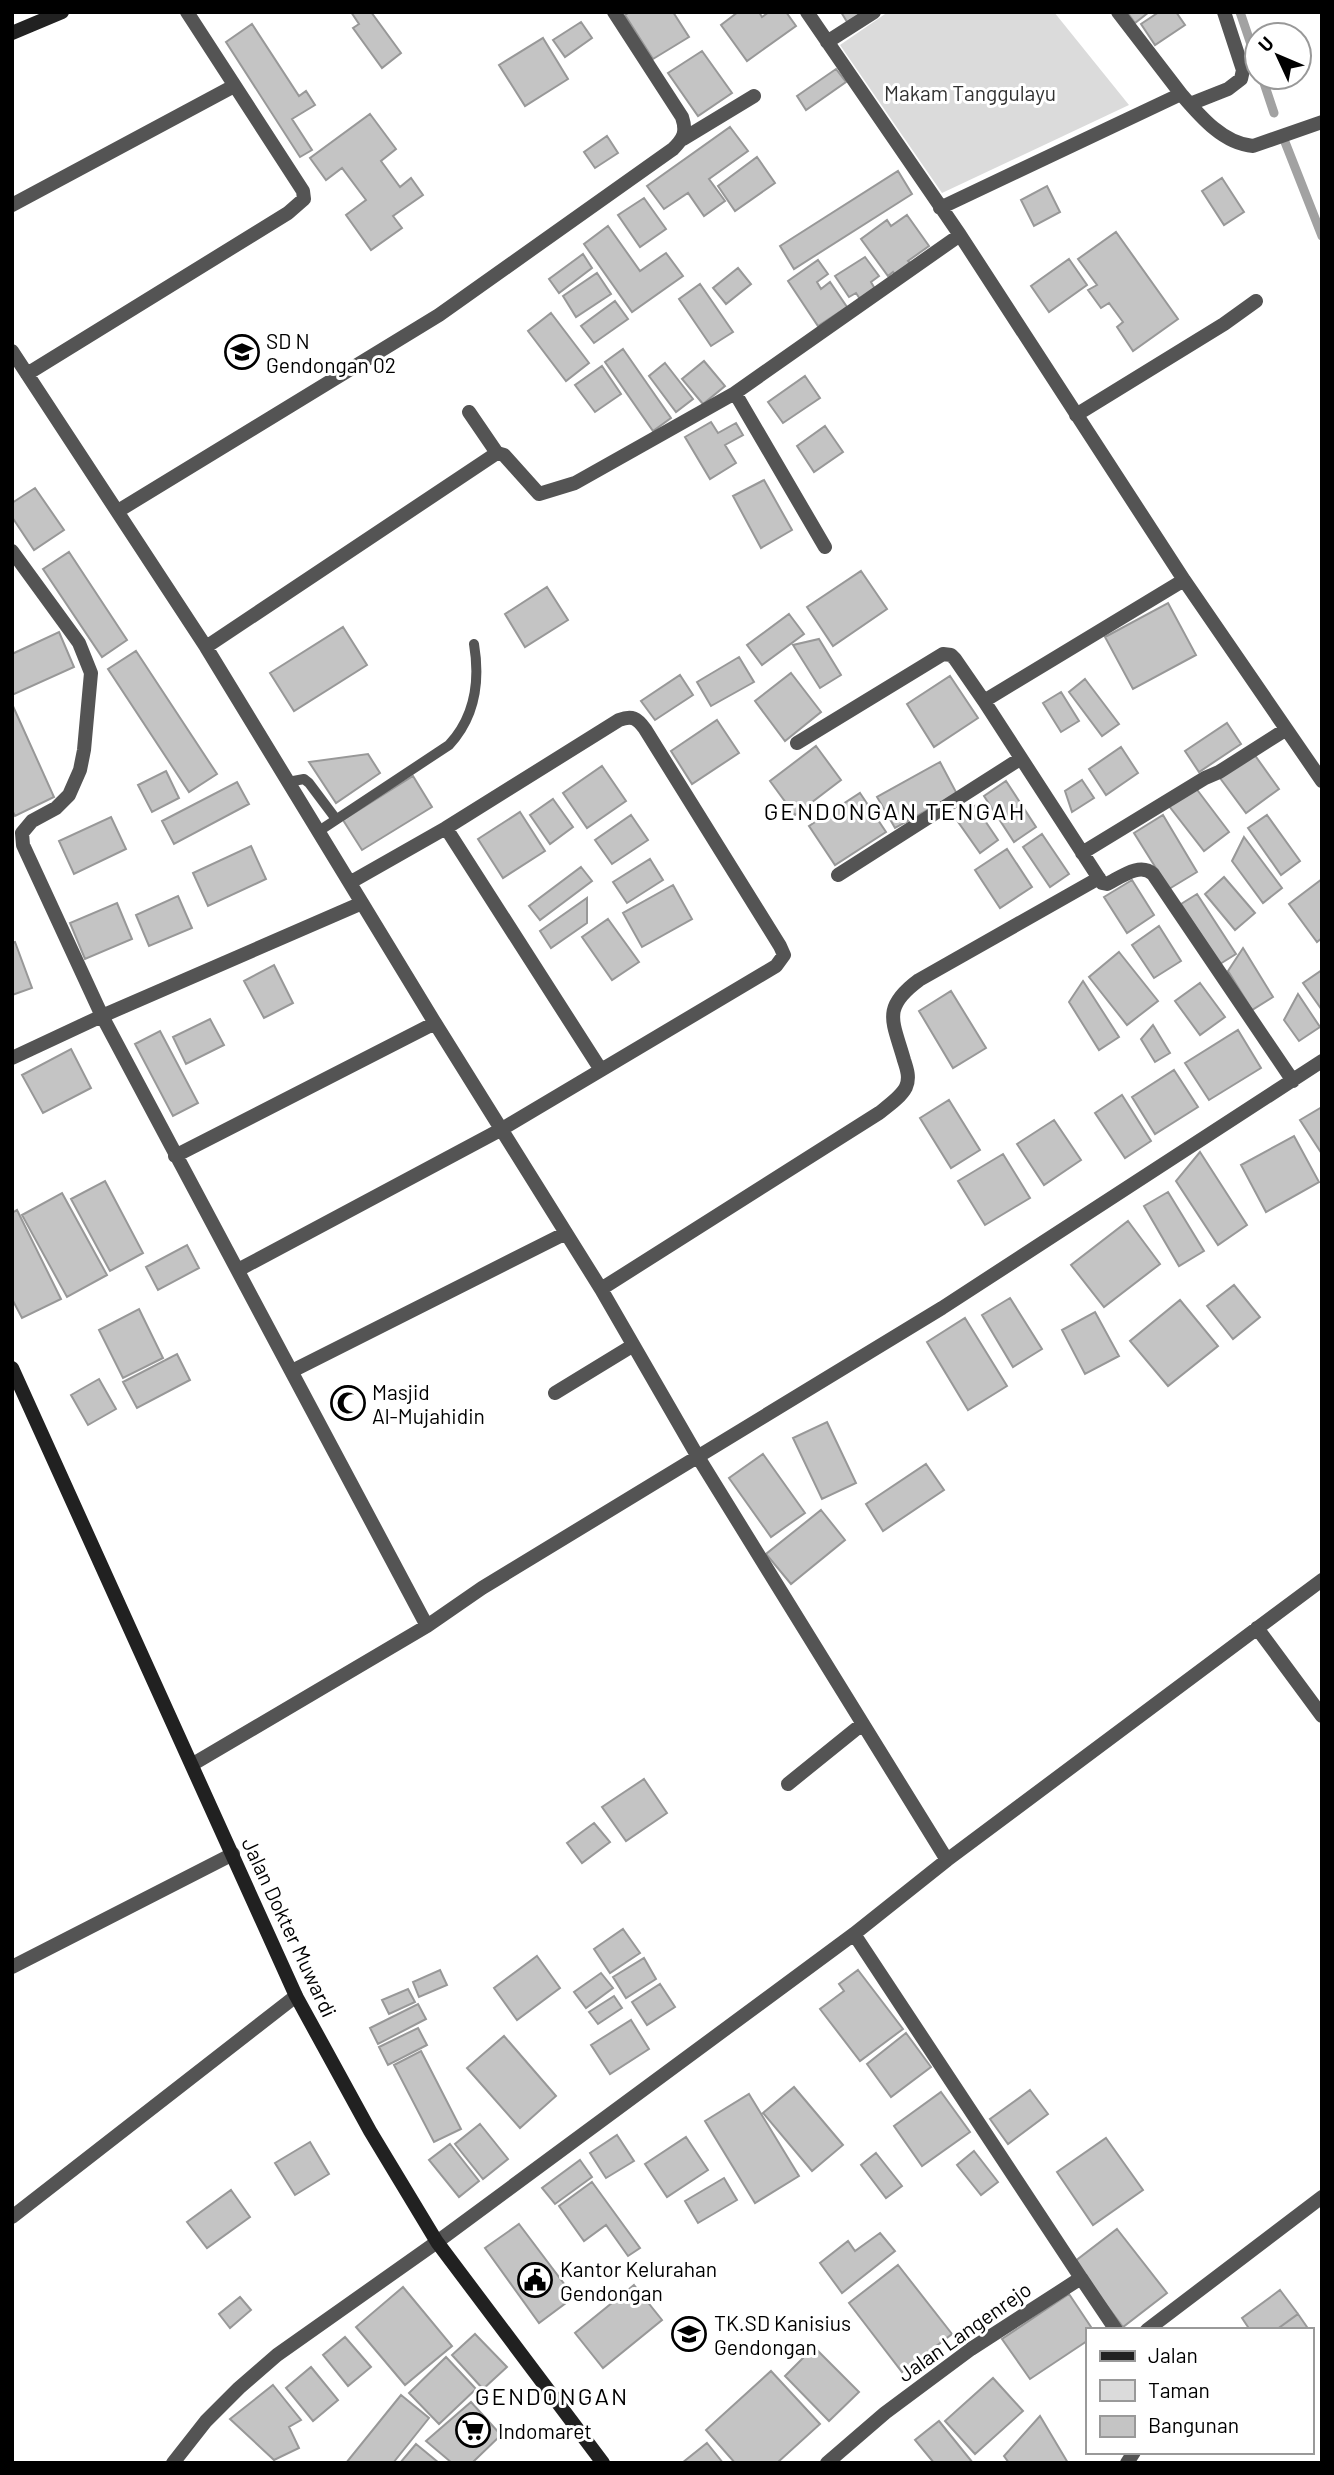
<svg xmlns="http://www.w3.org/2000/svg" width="1334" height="2475" viewBox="0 0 1334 2475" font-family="Barlow,sans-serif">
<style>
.green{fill:#dbdbdb}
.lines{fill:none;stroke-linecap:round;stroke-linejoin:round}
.stream{stroke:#a2a2a2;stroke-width:9}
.building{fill:#c4c4c4;stroke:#989898;stroke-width:2}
.lane{stroke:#545454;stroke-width:10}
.street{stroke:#545454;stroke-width:14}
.secondary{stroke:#212121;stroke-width:14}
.labels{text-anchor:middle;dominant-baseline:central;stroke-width:6;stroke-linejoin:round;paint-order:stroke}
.park-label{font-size:21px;fill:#323232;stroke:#fff}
.poi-label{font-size:21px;fill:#000;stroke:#fff;text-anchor:start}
.street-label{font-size:21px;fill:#000;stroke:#fff}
.quarter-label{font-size:24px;letter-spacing:2px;fill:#000;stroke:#fff}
</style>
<rect width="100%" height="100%" fill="#fff"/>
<path class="green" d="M888 12H1054L1129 105 942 193 840 45Z"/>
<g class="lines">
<path class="stream" d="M1240 12 1257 62
M1262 77 1274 113
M1285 142 1322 236"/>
</g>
<path class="building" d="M351 12H371L401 53 382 68 353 28 359 24Z
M630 12H673L689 37 653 59 625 15Z
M738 12H759L762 17 769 12H786L796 26 747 61 721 25Z
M841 12H864L847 22Z
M1127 12H1149L1135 23Z
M1159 12H1176L1185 25 1155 45 1141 24Z
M581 22 592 38 565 57 553 40Z
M252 24 299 96 306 91 315 105 292 119 312 150 300 157 226 42Z
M543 38 568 79 525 106 499 65Z
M702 51 732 93 698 116 668 73Z
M836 69 846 82 806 110 797 96Z
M370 114 396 149 381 161 400 187 411 178 423 195 393 216 402 228 371 250 346 215 366 200 342 168 326 180 310 158Z
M730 127 748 151 709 179 725 201 704 216 688 193 664 209 647 186Z
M607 136 618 153 595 168 584 152Z
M757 157 775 183 735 211 718 186Z
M898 171 912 194 794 269 780 246Z
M1222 178 1244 212 1224 225 1202 191Z
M1047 186 1060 212 1034 226 1021 200Z
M644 198 666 229 640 247 618 215Z
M907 215 929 246 908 261 912 265 896 276 893 272 888 276 861 239 887 220 891 226Z
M608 226 640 271 666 253 683 276 632 312 584 244Z
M1116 232 1178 319 1133 351 1117 327 1123 322 1109 303 1101 308 1088 290 1097 285 1078 259Z
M583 254 592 268 559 293 549 279Z
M865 257 879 276 871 282 875 289 860 299 856 293 849 297 835 276Z
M1069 259 1087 285 1049 312 1031 286Z
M818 260 828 274 817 282 821 289 830 282 847 307 818 326 788 281Z
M738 268 751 284 726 304 713 288Z
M597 273 611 294 576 317 563 296Z
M700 284 733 332 711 346 679 299Z
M615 301 628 319 594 343 581 326Z
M551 313 589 363 566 381 528 331Z
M623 349 671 418 653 431 605 362Z
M704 361 725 386 703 404 682 379Z
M665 363 693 399 676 412 649 376Z
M602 366 621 394 595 412 575 385Z
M805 376 820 398 783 423 768 402Z
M711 422 718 433 736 423 743 435 725 445 736 463 710 479 685 437Z
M825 426 843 452 814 472 797 446Z
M764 480 792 530 761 548 733 496Z
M35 488 64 530 34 550 12 517V503Z
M69 552 127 640 102 657 43 569Z
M861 571 887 609 833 646 807 607Z
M547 587 568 620 525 647 505 614Z
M1168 603 1196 655 1133 689 1105 637Z
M789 614 804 634 762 665 747 645Z
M343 627 367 665 294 711 270 673Z
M59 632 74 667 12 695V654Z
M819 639 841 675 820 688 793 645Z
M136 651 217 774 189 792 108 669Z
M739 657 754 682 711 706 697 682Z
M791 673 821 712 785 741 755 701Z
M680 675 693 695 655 720 641 701Z
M950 676 978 718 934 747 907 704Z
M1085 679 1119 724 1102 736 1069 692Z
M1061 692 1079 721 1061 732 1043 703Z
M12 704 54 797 15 816 12 810Z
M717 720 739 753 692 784 671 751Z
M1227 723 1241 744 1199 772 1185 751Z
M816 746 841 780 795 815 770 781Z
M1121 747 1138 773 1106 795 1089 769Z
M368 754 380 773 336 803 309 762Z
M1254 754 1279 789 1246 813 1220 778Z
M940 762 957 794 895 828 877 797Z
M602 766 626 801 587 828 563 793Z
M166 771 179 798 152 812 138 785Z
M413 776 432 807 362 850 343 820Z
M1082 780 1094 798 1072 812 1065 791Z
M1006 781 1036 827 1014 842 984 796Z
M237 782 249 804 174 844 162 821Z
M1195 787 1229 832 1204 851 1169 806Z
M860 793 886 832 835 865 809 826Z
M553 799 573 827 550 844 530 815Z
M975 806 998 840 980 853 956 819Z
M520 812 545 851 503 878 478 839Z
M631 815 648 840 612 864 595 840Z
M1163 815 1197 872 1169 889 1134 833Z
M1267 815 1300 861 1281 875 1248 828Z
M111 817 126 849 74 874 59 841Z
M1042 834 1069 874 1050 887 1023 847Z
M1244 837 1282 888 1263 903 1232 861Z
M251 846 266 879 208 906 193 873Z
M1007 849 1032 887 1000 908 975 870Z
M650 859 663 880 627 903 613 882Z
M581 867 592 881 540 920 529 906Z
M1224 877 1255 913 1235 930 1205 894Z
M1322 879V938L1317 942 1289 904Z
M1132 880 1154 915 1127 933 1104 897Z
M673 885 692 919 642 947 623 913Z
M1197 894 1236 954 1220 964 1181 904Z
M178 896 192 928 149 946 136 915Z
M587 898V923L551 948 540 931Z
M117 903 132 939 85 959 70 923Z
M608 919 639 962 612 980 582 937Z
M1159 926 1181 961 1154 978 1132 945Z
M15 942 32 988 12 995V943Z
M1243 948 1273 997 1252 1010 1228 971Z
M1119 952 1158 1001 1127 1025 1089 977Z
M274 965 293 1003 264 1018 244 981Z
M1322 970V1010L1303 983Z
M1083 981 1119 1037 1099 1050 1069 1002Z
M1200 983 1225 1017 1200 1035 1175 1001Z
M951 991 986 1048 953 1068 919 1011Z
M1298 994 1320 1027 1299 1041 1284 1020Z
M210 1019 224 1045 186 1064 173 1037Z
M1153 1025 1170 1053 1155 1062 1141 1039Z
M1238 1030 1261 1068 1209 1100 1185 1063Z
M160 1031 198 1103 173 1116 135 1044Z
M71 1049 91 1088 43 1113 22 1075Z
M1174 1070 1198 1107 1155 1134 1132 1097Z
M1122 1095 1151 1141 1125 1158 1095 1113Z
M949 1100 980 1150 951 1168 920 1118Z
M1322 1107V1154L1300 1120Z
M1054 1120 1081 1160 1044 1185 1017 1144Z
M1294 1136 1319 1182 1266 1212 1241 1165Z
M1200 1152 1247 1225 1218 1245 1176 1181Z
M1003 1154 1030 1198 985 1225 958 1181Z
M105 1181 143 1253 110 1271 71 1199Z
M1168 1192 1204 1251 1179 1266 1144 1206Z
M62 1193 107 1275 67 1297 22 1215Z
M17 1210 61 1299 22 1318 12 1299V1213Z
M1128 1221 1160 1264 1104 1307 1071 1265Z
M187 1245 199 1268 158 1290 146 1267Z
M1234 1285 1260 1317 1233 1339 1207 1306Z
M1010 1298 1042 1349 1013 1367 982 1315Z
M1180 1300 1218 1346 1168 1386 1130 1341Z
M139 1309 163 1358 123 1378 99 1330Z
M1095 1312 1119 1356 1085 1374 1062 1330Z
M965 1318 1007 1386 968 1410 927 1342Z
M177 1354 190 1380 137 1408 123 1382Z
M99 1379 116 1409 88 1425 71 1395Z
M827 1422 856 1483 822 1499 793 1438Z
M763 1454 805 1513 771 1537 729 1478Z
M926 1464 944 1490 883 1531 866 1504Z
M821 1510 845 1540 791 1584 766 1554Z
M644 1779 667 1813 626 1841 602 1807Z
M594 1823 610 1842 582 1863 567 1843Z
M623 1929 640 1953 610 1973 594 1949Z
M537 1956 560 1988 517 2020 494 1988Z
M644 1958 656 1979 626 1998 613 1977Z
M440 1970 447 1985 419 1997 413 1982Z
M858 1970 903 2029 860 2061 820 2009 844 1991 839 1984Z
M601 1973 613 1988 586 2008 574 1992Z
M660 1984 675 2007 647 2025 632 2002Z
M408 1989 415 2002 389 2014 382 2000Z
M614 1996 622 2008 598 2024 589 2012Z
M418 2004 426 2019 378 2044 370 2028Z
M631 2020 649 2049 610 2074 591 2045Z
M418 2028 427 2045 388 2065 379 2047Z
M906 2033 931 2067 891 2097 867 2064Z
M504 2036 556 2096 520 2128 467 2068Z
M421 2051 461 2129 434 2142 394 2065Z
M794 2087 843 2145 812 2171 763 2113Z
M1030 2090 1048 2114 1008 2144 990 2119Z
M941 2092 970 2132 922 2166 894 2126Z
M749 2094 799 2176 755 2203 705 2121Z
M480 2124 508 2159 483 2179 455 2144Z
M617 2135 634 2161 606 2178 590 2153Z
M686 2137 708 2170 667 2197 645 2164Z
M1106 2138 1143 2190 1093 2225 1057 2172Z
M310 2142 329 2174 295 2195 275 2163Z
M450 2144 479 2181 459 2197 429 2160Z
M974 2151 998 2182 981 2195 957 2165Z
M876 2153 902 2186 886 2198 861 2165Z
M580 2160 592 2177 555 2204 542 2188Z
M724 2178 737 2200 698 2223 685 2201Z
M592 2182 640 2248 628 2256 606 2225 584 2241 559 2206Z
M231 2190 250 2217 207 2248 187 2222Z
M519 2224 574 2297 539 2323 485 2248Z
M1117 2229 1167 2293 1123 2327 1074 2262Z
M880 2233 895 2251 842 2293 820 2263 848 2241 855 2251Z
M898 2265 952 2334 902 2372 849 2303Z
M634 2285 662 2320 603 2368 575 2333Z
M403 2287 452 2346 405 2385 356 2327Z
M1280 2290 1298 2314 1276 2330H1250L1242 2318Z
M1069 2294 1093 2330H1087V2341L1030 2379 1002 2339Z
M240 2297 251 2310 230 2328 219 2314Z
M1298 2314 1309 2330H1276Z
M475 2334 507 2367 483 2389 452 2355Z
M345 2337 371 2367 348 2386 323 2355Z
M814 2347 859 2392 829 2421 785 2376Z
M446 2357 476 2389 439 2424 409 2393Z
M311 2367 338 2400 313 2421 286 2388Z
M771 2371 820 2424 777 2463H735L706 2430Z
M993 2378 1023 2411 975 2454 945 2421Z
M273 2385 301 2420 289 2427 299 2448 274 2460 230 2419Z
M401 2395 429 2418 393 2463H346Z
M471 2402 501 2435 472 2463H452L426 2441Z
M1040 2416 1068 2463H1009L1004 2456Z
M939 2421 973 2463H934L915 2440Z
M707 2443 723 2463H682Z
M416 2444 439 2463H400Z"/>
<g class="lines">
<path class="lane" d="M288 782 304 779 309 783 336 819
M319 831 449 745C475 717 480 680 474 644"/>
<path class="street" d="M807 12 960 235 1184 580 1322 781
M1118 12 1181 94
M827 42 874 12
M1190 104 1228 89 1241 79 1243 70 1224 12
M683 139 754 96
M12 205 234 86
M940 208 1181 94C1199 115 1223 144 1253 146L1322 122
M12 351 206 647 362 903 102 1016 12 1058
M27 374 288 213 304 199 303 191 187 12
M735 393 825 547
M1076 415 1224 324 1256 301
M497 453 504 455 539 494 575 483 735 393 960 235
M118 511 439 315 673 149C684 138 687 132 682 117L614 12
M12 551 79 643 91 673 84 750 80 770 69 795 56 808 32 821 22 833 23 845 102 1016 427 1626
M1184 580 984 701 1102 883 1107 884C1121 877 1140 862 1153 874L1293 1081
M206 647 497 453 469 412
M797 743 943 654 951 655 955 659 984 701
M1082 853 1205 778 1219 772 1285 730
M838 875 1020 759
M351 882 446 828
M362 903 435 1023 601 1289 698 1457 947 1860
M175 1156 435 1023
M238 1270 502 1129 776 966 784 955 780 946 645 729C637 718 632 715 619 720L446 828 601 1070
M601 1289 879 1113C888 1106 901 1097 906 1087 910 1078 907 1069 904 1060 893 1021 881 1008 919 980L1099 878
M292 1371 566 1233
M555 1393 632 1346
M1257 1628 1322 1716
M193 1764 427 1626 482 1588 942 1308 1322 1061
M788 1784 861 1725
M854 1934 1081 2278
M12 1967 233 1854
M12 2217 296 1996
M1147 2330 1322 2197
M173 2463 206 2421 239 2388 277 2355 437 2242 854 1934 947 1860 1322 1580
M827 2463 885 2413 971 2349 1081 2278 1116 2330
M1127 2463 1134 2452"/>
<path class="secondary" d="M12 33 62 12
M12 1368 296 1996 370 2131 437 2242 603 2463"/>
</g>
<defs>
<g id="school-ring" transform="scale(1.75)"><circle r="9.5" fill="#fff" stroke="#000" stroke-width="1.5"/><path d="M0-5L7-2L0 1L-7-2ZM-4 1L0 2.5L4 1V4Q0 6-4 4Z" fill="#000"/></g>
<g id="mosque-ring" transform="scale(1.75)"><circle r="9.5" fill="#fff" stroke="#000" stroke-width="1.5"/><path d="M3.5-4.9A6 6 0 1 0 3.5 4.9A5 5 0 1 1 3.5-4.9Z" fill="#000"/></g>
<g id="civic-ring" transform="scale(1.75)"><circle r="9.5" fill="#fff" stroke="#000" stroke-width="1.5"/><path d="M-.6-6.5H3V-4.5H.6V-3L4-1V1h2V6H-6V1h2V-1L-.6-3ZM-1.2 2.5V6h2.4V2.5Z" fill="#000"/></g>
<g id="supermarket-ring" transform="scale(1.75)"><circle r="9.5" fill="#fff" stroke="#000" stroke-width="1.5"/><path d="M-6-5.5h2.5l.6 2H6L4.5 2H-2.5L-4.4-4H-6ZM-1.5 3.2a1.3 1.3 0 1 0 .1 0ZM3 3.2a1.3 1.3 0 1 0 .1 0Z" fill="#000"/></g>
</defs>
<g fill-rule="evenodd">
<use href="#school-ring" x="242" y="352"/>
<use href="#mosque-ring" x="348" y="1403"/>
<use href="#civic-ring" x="535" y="2280"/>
<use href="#school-ring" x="689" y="2334"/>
<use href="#supermarket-ring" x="473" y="2430"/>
</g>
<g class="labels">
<g class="park-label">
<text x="970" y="92">Makam Tanggulayu</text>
</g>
<g class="poi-label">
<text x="266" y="340">SD N<tspan x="266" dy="24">Gendongan 02</tspan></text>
<text x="372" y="1391">Masjid<tspan x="372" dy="24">Al-Mujahidin</tspan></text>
<text x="560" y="2268">Kantor Kelurahan<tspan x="560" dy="24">Gendongan</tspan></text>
<text x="714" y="2322">TK.SD Kanisius<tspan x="714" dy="24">Gendongan</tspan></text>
<text x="498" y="2430">Indomaret</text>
</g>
<g class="street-label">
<text transform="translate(290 1927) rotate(65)">Jalan Dokter Muwardi</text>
<text transform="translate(964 2331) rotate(-35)">Jalan Langenrejo</text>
</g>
<g class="quarter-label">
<text x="895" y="810">GENDONGAN TENGAH</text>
<text x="552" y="2395">GENDONGAN</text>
</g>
</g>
<rect width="1334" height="2475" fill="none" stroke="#000000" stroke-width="28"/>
<rect x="1086" y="2328" width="228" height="126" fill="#ffffff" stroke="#999999" stroke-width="2"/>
<rect x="1100" y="2351" width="35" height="10" fill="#212121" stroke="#999999" stroke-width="2"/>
<text x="1148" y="2363" font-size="21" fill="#000000">Jalan</text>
<rect x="1100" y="2380" width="35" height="21" fill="#dbdbdb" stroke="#999999" stroke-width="2"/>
<text x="1148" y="2398" font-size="21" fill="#000000">Taman</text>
<rect x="1100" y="2416" width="35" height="21" fill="#c4c4c4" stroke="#999999" stroke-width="2"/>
<text x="1148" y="2433" font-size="21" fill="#000000">Bangunan</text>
<g transform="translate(1278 56) rotate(314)"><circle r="33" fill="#ffffff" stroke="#999999" stroke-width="2"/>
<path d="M0-5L12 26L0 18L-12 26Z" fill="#000000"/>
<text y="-10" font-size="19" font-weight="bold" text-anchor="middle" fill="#000000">U</text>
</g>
</svg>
